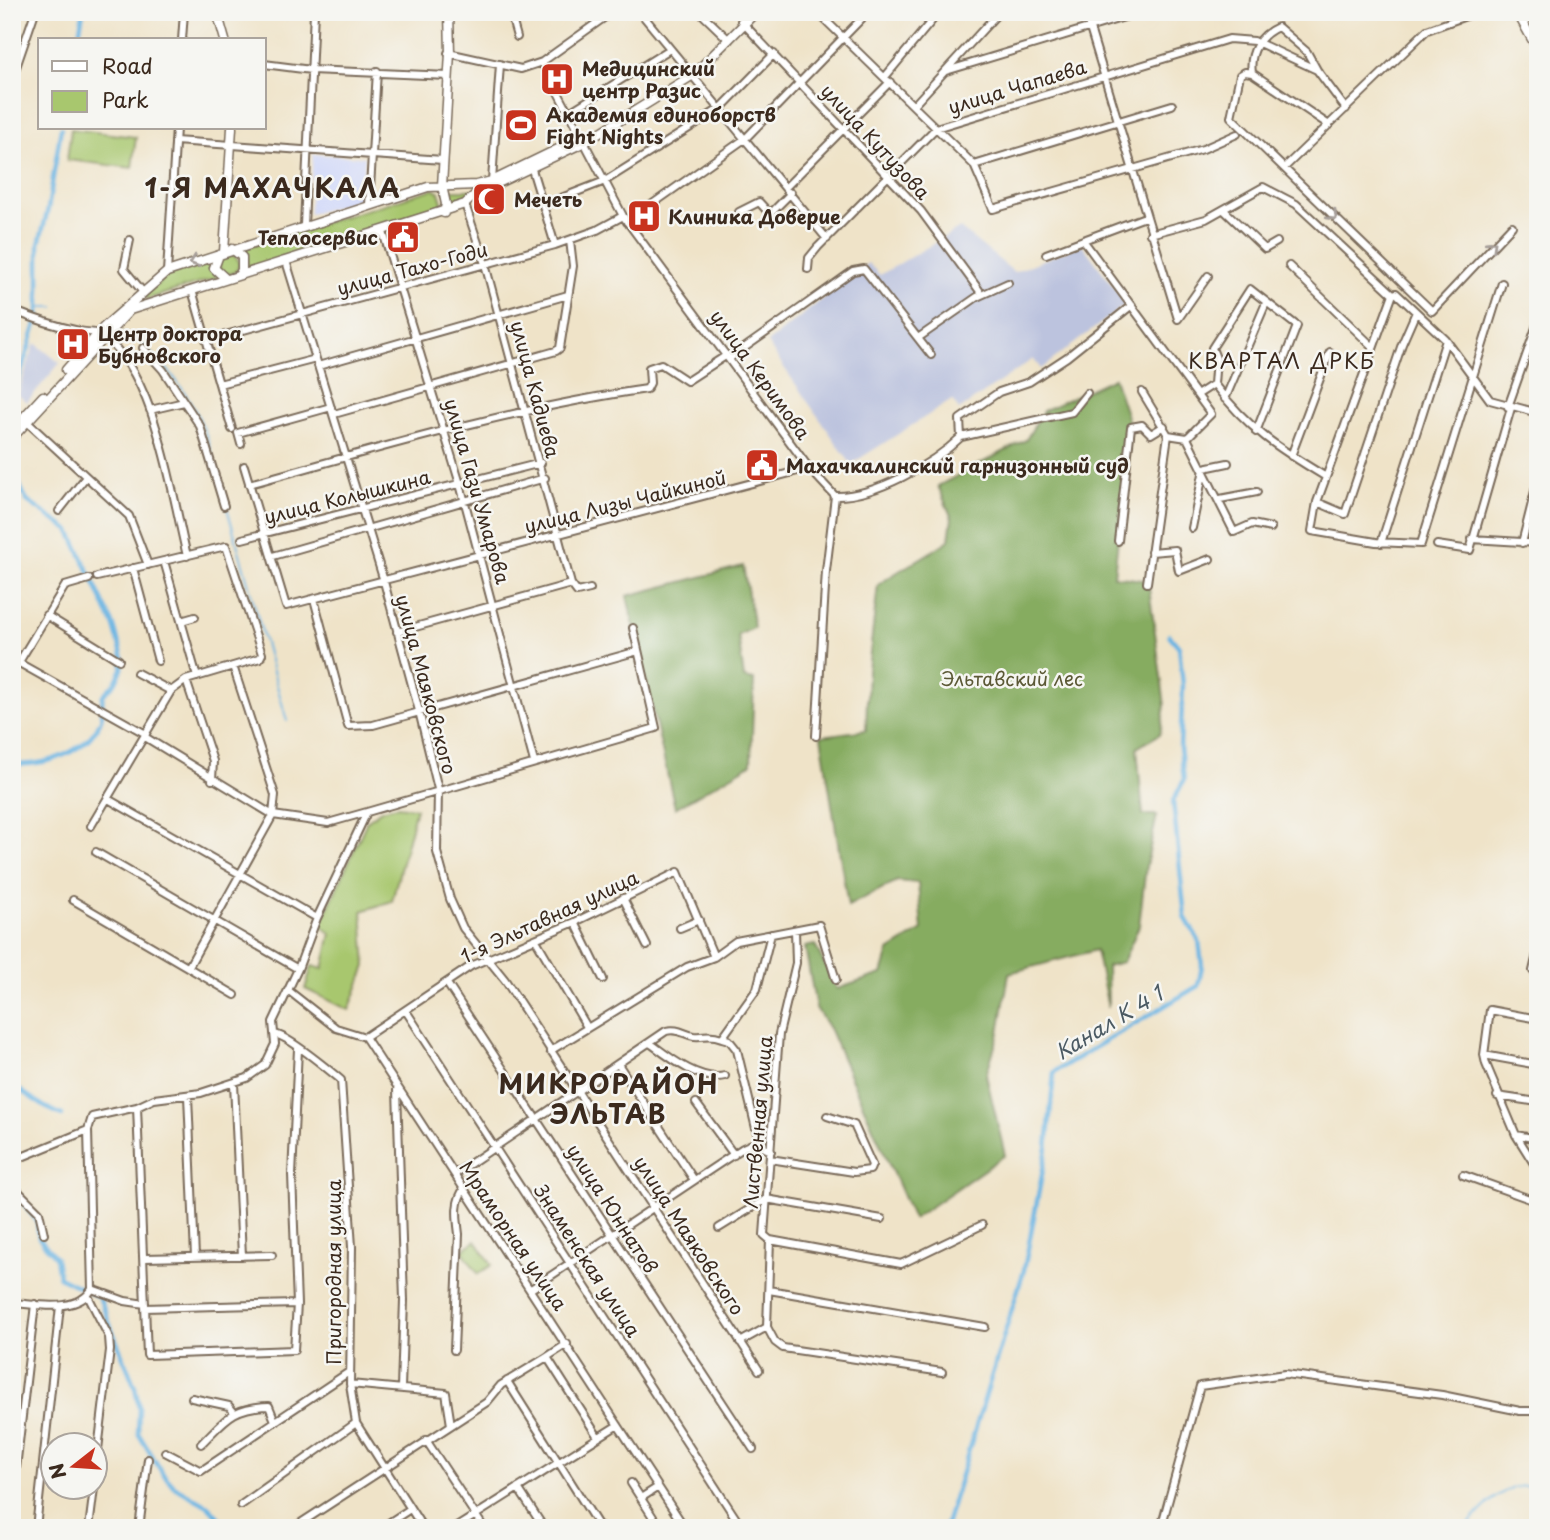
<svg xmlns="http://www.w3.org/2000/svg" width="1550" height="1540" viewBox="0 0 1550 1540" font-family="'Playpen Sans',sans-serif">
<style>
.built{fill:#d2d9f9}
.industrial{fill:#bcc3de}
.green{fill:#a8c76e;stroke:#727846;stroke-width:2}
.forest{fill:#86ac61;stroke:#606b40;stroke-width:2}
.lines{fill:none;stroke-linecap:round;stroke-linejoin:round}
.stream{stroke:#69b4e2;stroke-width:2}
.canal{stroke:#69b4e2;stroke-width:4.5}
.minor-casing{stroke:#7a6b5a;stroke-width:10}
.major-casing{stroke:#7a6b5a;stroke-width:11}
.minor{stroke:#fff;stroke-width:6}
.major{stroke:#fff;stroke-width:8}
.oneway{stroke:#a79f9a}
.labels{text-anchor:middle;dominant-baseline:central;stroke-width:5;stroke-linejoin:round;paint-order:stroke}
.poi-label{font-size:19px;font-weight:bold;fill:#3b2a1e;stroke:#f6f6f2;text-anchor:start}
.street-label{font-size:19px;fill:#3b2a1e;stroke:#f6f6f2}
.park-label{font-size:19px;fill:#5c5936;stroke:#f6f6f2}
.neighbourhood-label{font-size:21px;letter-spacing:2px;fill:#3b2a1e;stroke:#f6f6f2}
.water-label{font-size:21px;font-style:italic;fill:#4b5a63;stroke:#f6f6f2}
.district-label{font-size:26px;font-weight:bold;letter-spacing:2px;fill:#3b2a1e;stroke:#f6f6f2}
</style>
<rect width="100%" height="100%" fill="#f6f6f2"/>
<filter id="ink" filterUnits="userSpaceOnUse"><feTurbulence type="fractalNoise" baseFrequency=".0143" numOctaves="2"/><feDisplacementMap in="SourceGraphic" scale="14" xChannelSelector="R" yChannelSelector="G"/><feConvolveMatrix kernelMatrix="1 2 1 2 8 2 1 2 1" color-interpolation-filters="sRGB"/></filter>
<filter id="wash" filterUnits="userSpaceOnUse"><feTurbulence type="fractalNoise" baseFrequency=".00686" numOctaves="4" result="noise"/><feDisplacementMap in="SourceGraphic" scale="28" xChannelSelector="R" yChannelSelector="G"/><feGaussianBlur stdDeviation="1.57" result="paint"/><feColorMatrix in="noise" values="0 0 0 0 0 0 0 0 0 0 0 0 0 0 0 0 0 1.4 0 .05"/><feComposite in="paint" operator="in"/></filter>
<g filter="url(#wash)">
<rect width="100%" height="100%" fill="#efe3c8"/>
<path class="built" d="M313 154 365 157 360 200 309 214Z"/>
<path class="industrial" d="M960 228 1014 272 1082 244 1126 304 1041 369 1033 359 959 410 952 400 851 464 767 343 868 263 880 275Z
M35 343 60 363 27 402 18 395Z"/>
<path class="green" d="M71 129 136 137 132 168 67 160Z
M433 189 439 192 443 205 439 210 246 270 247 258 239 249Z
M446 190H475L448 207Z
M219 264a10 10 0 1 1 20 0a10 10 0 1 1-20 0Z
M211 259 210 269 217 278 147 299 144 295 169 274Z
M397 806 416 808 392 901 362 911 366 966 349 1010 305 989 312 966 323 969 331 933 320 926 367 821 381 810Z
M476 1241 492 1265 478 1274 462 1250Z"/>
<path class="forest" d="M1114 378 1130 426 1114 576 1148 581 1165 706 1160 734 1137 748 1143 815H1157L1146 866 1139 926 1123 962 1107 966 1108 1007 1096 950 1009 973 999 1033 986 1075 1005 1155 913 1219 830 1030 816 1008 805 947 815 945 837 989 882 974 889 951 922 930 918 883 897 881 848 906 821 736 866 730 868 670 878 585C901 568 926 557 949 540L952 518 938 486 1026 440 1043 411Z
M743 566 754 628 738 635 744 678 754 680 751 764 675 808 627 596Z"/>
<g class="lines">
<path class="stream" d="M40 307H54
M120 333 136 338 145 346
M151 353C184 383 207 424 215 468
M220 483 287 721
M1465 1528C1486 1505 1504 1481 1538 1487"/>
<path class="canal" d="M1524 12 1538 37
M78 40 83 12
M12 400 39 315V244L48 209 61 128
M12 452 19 484 27 501 70 531 114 626 123 658 122 669 115 683 103 695C101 703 104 715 100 722 86 753 44 767 12 764
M12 1085 45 1107 62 1115
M12 1189 37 1221 39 1238 56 1258 59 1277 99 1297 135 1387 139 1408 138 1433 163 1474 175 1487 208 1506 229 1528
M945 1528 1024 1270 1047 1148 1054 1072 1198 986 1202 966 1199 941 1185 917 1173 801 1184 780 1180 747 1183 685 1179 647 1169 635"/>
</g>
</g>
<g filter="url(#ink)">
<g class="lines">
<g class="minor-casing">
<path id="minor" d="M510 12 517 37
M640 12 827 239
M700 12 729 40
M817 12 974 165 993 209 1203 149 1237 134
M1085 12 1178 319 1208 276
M1474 14 1500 12
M447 16 469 12
M741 21 921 211 979 290
M182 40 184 12
M1259 43 1317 70 1346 109
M448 53 521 69 542 62 612 12
M542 62 623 216 809 468 835 496 826 571 816 736
M264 64 311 70 449 76
M1317 70 1307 52 1278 27C1259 35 1249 53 1252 73L1245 72 1240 75 1231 117 1432 311 1512 226
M946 71 1141 12
M1538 72 1535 73 1538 83
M1252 73 1329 125
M885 77 939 12
M12 79 35 12
M914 105 999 12
M568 113 670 49
M175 141 443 160
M974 165 1172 105
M531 166 555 245
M1284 168 1427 30 1477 12
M492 181 500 64
M786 187 890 82
M465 204 485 264 571 584
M369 205 377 71
M543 205 605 181 721 108 774 54
M1225 211 1265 249 1277 242
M739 212 759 202 770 214 791 193
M627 222 746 138 868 12
M304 225 314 12
M383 232 460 484 534 762
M1150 234 1206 219 1263 187 1296 204 1393 294
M130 240 124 269 142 291
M1083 240 1211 414 1187 438 1168 435 1142 392
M1046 254 1145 217
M286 261 383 578 419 711 438 789 437 852 450 899 463 928 505 980 759 1370
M1289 266 1373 347
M808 269 809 258 818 247 936 128 1229 39 1254 41
M167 272 176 128
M1502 283 1421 544 1376 542 1312 531 1317 502 1393 294 1396 293 1446 340 1490 400 1538 413
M192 290 232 429
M12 310C34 319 56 326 79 331 86 333 94 331 100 335 155 368 172 495 187 556
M918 338 977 297 1008 283
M207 340 555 245 597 230 623 216
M143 348 163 370 200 426 224 506
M730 358 853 271 864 269 931 355
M318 366 568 295
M219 384 316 359
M1214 384 1216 358 1212 348 1250 289 1297 326 1256 432
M1197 395 1214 384C1248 429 1278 448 1326 477
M1225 399 1266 303
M1508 407 1538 322
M150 410 184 402
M334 414 556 351 560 348 573 266 570 240
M25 420 129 516 148 565
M961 437 1072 412 1087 393
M1187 438 1234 532 1252 524 1271 528
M241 444 238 433 331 407
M1291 456 1330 352
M244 466 286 606 809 468
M1204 468 1228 463
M249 484C380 448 512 408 647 389L650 383 649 368 661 364 687 381 727 355
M835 496C875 497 933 464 961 437L960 419 999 392 1029 382 1067 357 1132 305
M1220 499 1257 492
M1317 502 1345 514 1402 344 1416 312
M59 511 85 478
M1192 528 1204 469
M242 539 541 463
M1472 539 1538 543
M1118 541 1131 427 1142 425 1151 434 1164 426
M1381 543 1446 340
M1522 543 1538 479
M1437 545 1470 550 1511 408
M1151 552 1175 550 1179 571 1210 559
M273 556 545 478
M164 561 197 677
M133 568 158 661
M1147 583 1168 435
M314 599 348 726 373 725 638 651
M46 615 119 660
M181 621 195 617
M397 632 571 584 577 592 590 589
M12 659 146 734
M19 662 65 586 89 579
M137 673 171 691
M186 680 213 761 212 780
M145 737 273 815 328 823 367 812
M108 799 317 918
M91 826 171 691 186 680 260 658 262 654 226 546 97 577
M96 852 298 969
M623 898 647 946
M73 900 235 995
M575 922 603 979
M680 928 699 920
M536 940 587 1027
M1538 950 1533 971 1538 972
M189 966 273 815 275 795 233 666
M448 985 753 1449
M289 991 336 1028 365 1037 685 1528
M406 1011 742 1528
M1538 1019 1490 1010 1484 1055 1486 1064 1516 1135 1538 1170
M274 1034C287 1035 329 1070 341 1080L352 1247 350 1384 356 1423 423 1528
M365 1037 471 966 575 922 678 872 714 957
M722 1038 729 1040 737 1050 760 1145
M650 1043C670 1058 700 1082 725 1076
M550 1051 687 967 714 957 736 941 819 925 836 980
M1484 1055 1538 1065
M618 1064 694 1180
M234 1083 242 1256
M397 1090 404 1300 401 1388
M188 1096 195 1257
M1497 1096 1538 1102
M696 1103 734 1155
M137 1107 147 1355 294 1350 297 1304 292 1175 298 1049
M1516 1135 1538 1139
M770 1159 854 1172 870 1170 872 1165 854 1125 827 1116
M12 1161 88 1130
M455 1174 666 1031C677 1028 684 1034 694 1036 705 1037 709 1033 722 1038L757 989 771 934
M1463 1175 1538 1202
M12 1185 39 1212 44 1234
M719 1228 766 1199 882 1219
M770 1240 901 1264 982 1225
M145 1258 272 1255
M92 1289 125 1301 145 1304
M531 1289 743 1148 754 1143 771 1151
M769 1290 985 1327
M88 1296 109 1337 110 1350 94 1483
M12 1303C37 1304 77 1314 92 1289L88 1130 92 1117 137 1107 154 1099 201 1093 247 1078 265 1065 275 1044 273 1022 298 969 317 918 367 812 656 728 633 628
M145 1308 297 1304
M767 1327 775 1342 783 1348 942 1372
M740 1342 767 1327 770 1240 764 1235 779 1034 796 963 795 930
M567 1344 547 1357 598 1437
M454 1350 459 1234C457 1218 454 1201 465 1188
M507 1381 600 1528
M350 1384 446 1393 451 1425
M192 1398 229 1406 233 1411
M426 1440 484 1528
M201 1444C226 1419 232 1407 269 1406L275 1421
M165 1452 201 1471 349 1372
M631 1483 660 1528
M518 1488 544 1528
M641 1498 658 1487
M12 1503 35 1304
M241 1505 356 1423
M36 1526 48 1528
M36 1528 60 1306
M89 1528 94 1488
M139 1528 148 1459
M293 1528 487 1402 501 1385 547 1357
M381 1528 410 1509
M455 1528 618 1425
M1161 1528 1200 1386 1285 1374 1442 1395 1520 1411H1538"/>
</g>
<g class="major-casing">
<path id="major" d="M217 12 225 40
M1517 12 1538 50
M1531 12 1538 26
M444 213 446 204 442 186 450 53 449 12
M232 249 242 257V270L239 275
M224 252 232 128
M219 255 214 268 226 279
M66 370 104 327 167 272 428 187 476 185 492 181 558 149
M12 430 43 396
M12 438 130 310 465 204 477 193 585 142 693 75 756 12"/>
</g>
<use href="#minor" class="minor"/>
<use href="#major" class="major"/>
</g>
<defs><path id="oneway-chevron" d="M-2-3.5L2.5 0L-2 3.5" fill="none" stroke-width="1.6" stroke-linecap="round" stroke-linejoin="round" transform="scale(1.75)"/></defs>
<g class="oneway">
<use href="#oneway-chevron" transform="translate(1333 216) rotate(44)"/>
<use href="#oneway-chevron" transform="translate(1492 245) rotate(-43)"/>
<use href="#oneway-chevron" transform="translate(194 262) rotate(161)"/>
</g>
</g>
<defs>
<g id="hospital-square" transform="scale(1.75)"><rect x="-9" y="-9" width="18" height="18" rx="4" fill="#c8321e" stroke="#f6f6f2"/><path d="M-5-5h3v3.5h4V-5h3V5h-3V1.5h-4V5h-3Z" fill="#fff"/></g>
<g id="stadium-square" transform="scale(1.75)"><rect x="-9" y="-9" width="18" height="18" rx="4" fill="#c8321e" stroke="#f6f6f2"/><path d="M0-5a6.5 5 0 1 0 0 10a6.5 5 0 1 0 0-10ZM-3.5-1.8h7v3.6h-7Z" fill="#fff"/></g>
<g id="mosque-square" transform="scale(1.75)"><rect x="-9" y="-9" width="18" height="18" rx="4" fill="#c8321e" stroke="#f6f6f2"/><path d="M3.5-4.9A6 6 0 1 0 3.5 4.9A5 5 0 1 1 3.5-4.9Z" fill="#fff"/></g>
<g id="civic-square" transform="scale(1.75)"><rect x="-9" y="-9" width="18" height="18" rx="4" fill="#c8321e" stroke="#f6f6f2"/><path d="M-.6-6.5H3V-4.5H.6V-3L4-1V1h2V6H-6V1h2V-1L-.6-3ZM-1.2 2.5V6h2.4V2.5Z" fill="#fff"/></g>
</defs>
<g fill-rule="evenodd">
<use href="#hospital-square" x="557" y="79"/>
<use href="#stadium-square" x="521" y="125"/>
<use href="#mosque-square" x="489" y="199"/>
<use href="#hospital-square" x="644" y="216"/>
<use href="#civic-square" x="403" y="237"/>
<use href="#hospital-square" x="73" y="344"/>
<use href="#civic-square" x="762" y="465"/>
</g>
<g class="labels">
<g class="poi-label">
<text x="582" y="68">Медицинский<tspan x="582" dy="22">центр Разис</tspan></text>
<text x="546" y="114">Академия единоборств<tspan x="546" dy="22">Fight Nights</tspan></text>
<text x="514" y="199">Мечеть</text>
<text x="668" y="216">Клиника Доверие</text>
<text x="378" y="237" text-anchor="end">Теплосервис</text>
<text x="98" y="333">Центр доктора<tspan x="98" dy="22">Бубновского</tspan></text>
<text x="786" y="465">Махачкалинский гарнизонный суд</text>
</g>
<g class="street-label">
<text transform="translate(1017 86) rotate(-17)">улица Чапаева</text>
<text transform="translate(876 141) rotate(47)">улица Кутузова</text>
<text transform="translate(412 268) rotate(-15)">улица Тахо-Годи</text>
<text transform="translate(761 374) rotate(54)">улица Керимова</text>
<text transform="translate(536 389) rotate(75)">улица Кадиева</text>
<text transform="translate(478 491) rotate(74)">улица Гази Умарова</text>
<text transform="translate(347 496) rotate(-14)">улица Колышкина</text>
<text transform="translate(625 501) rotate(-14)">улица Лизы Чайкиной</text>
<text transform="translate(427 684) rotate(75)">улица Маяковского</text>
<text transform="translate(549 916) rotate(-25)">1-я Эльтавная улица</text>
<text transform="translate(757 1122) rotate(-85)">Лиственная улица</text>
<text transform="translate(613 1208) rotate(57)">улица Юннатов</text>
<text transform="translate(514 1235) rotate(56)">Мраморная улица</text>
<text transform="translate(690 1235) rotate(57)">улица Маяковского</text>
<text transform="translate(588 1260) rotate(57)">Знаменская улица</text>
<text transform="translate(333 1272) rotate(-90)">Пригородная улица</text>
</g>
<g class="park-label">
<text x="1012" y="678">Эльтавский лес</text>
</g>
<g class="neighbourhood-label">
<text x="1282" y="360">КВАРТАЛ ДРКБ</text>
</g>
<g class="water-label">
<text transform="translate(1108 1022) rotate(-31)">Канал К 4 1</text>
</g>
<g class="district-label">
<text x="273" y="187">1-Я МАХАЧКАЛА</text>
<text x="609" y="1083">МИКРОРАЙОН<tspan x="609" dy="30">ЭЛЬТАВ</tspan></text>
</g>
</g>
<rect width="1550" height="1540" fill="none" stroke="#f6f6f2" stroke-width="42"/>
<rect x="38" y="38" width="228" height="91" fill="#f6f6f2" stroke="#aba49d" stroke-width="2"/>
<rect x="52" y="61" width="35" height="10" fill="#ffffff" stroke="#aba49d" stroke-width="2"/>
<text x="102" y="74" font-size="21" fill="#3b2a1e">Road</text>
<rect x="52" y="91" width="35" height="21" fill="#a8c76e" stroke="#aba49d" stroke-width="2"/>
<text x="102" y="108" font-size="21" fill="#3b2a1e">Park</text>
<g transform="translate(74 1466) rotate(253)"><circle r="33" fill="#f6f6f2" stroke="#aba49d" stroke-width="2"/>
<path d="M0-5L12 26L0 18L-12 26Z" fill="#c8321e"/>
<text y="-10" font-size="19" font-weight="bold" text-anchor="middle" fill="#3b2a1e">N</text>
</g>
</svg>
